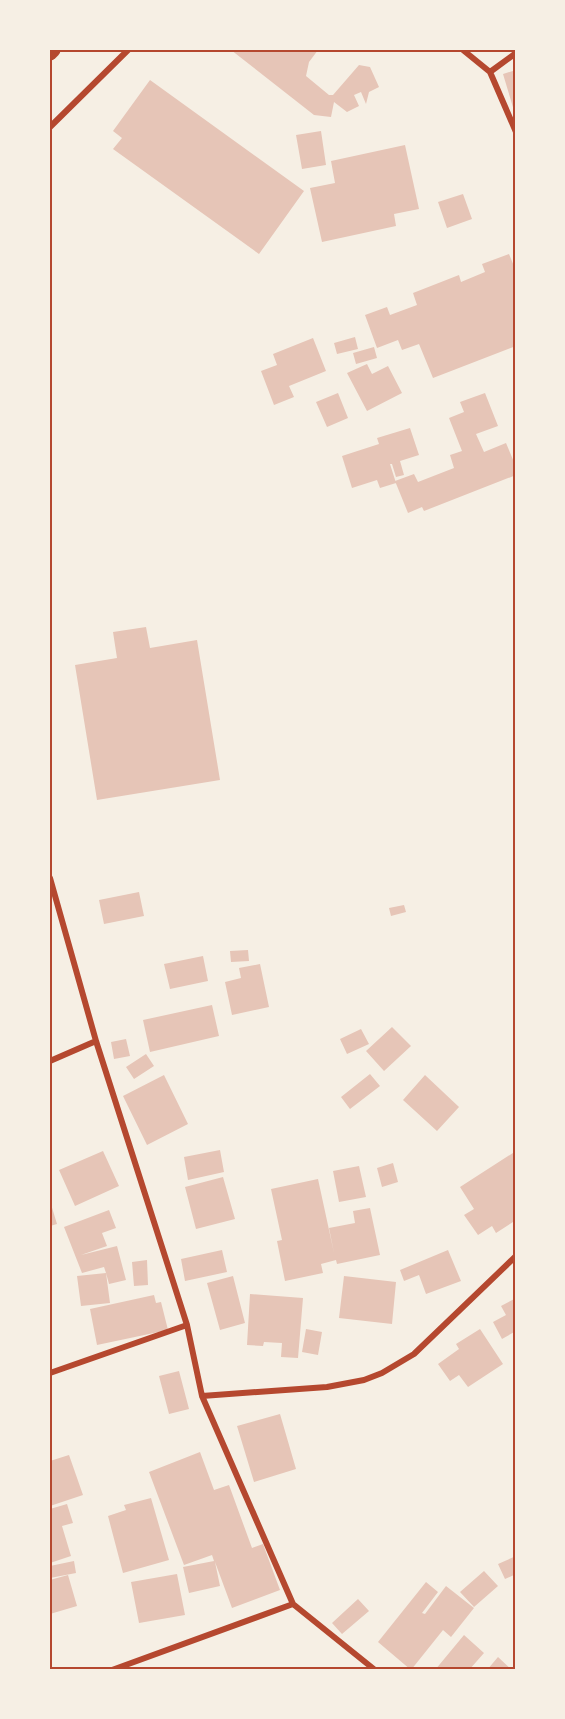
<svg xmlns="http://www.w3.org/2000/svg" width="565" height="1719" viewBox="0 0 565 1719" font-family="Commissioner,sans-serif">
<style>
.building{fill:#e6c5b7}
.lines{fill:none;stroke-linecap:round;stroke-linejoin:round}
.minor{stroke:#b5482f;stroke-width:6}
.primary{stroke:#b5482f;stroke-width:15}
.neatline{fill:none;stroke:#b5482f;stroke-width:2}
</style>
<rect width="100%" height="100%" fill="#f6efe4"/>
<path class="building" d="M231 50H318L309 62 306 76 329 95H333L359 65 370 67 379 87 369 92 366 104 361 92 354 95 359 106 347 112 334 102 331 117 314 115Z
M516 70V114H515L503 74Z
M150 80 304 191 259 254 113 149 122 138 113 131Z
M321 131 326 165 302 169 296 135Z
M405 145 419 209 394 214 396 226 322 242 310 188 335 183 331 161Z
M463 194 472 219 447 228 438 202Z
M509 254 516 271V346L433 378 419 344 402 350 398 340 377 348 365 315 387 307 390 315 417 305 413 293 459 275 461 282 485 272 482 264Z
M355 337 358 349 337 354 334 343Z
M313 338 326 371 289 386 294 397 274 405 261 371 277 365 273 354Z
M374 347 377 358 356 364 353 353Z
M367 364 372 374 388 366 402 393 367 411 347 373Z
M338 393 348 418 327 427 316 402Z
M485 393 498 426 476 434 484 452 506 443 516 467V475L424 511 422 507 408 513 395 481 414 474 418 482 454 468 450 455 462 451 449 418 464 412 460 402Z
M410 428 419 455 400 461 404 475 396 477 392 464H390L396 483 380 488 377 480 352 488 342 456 379 444 377 438Z
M146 627 150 648 197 640 220 780 97 800 75 665 117 658 113 632Z
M139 892 144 916 104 924 99 900Z
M404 905 406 912 391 916 389 908Z
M248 950 249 961 231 962 230 951Z
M203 956 208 981 170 989 164 964Z
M260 964 269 1007 232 1015 225 982 241 978 239 968Z
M212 1005 219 1036 150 1052 143 1020Z
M392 1027 411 1046 384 1071 366 1051Z
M361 1029 369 1044 347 1054 340 1039Z
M126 1039 130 1056 114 1059 111 1042Z
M146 1054 154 1066 134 1079 126 1067Z
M370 1074 380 1086 350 1109 341 1097Z
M164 1075 188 1124 147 1145 123 1096Z
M425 1075 459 1107 437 1131 403 1100Z
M220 1150 224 1172 188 1180 184 1157Z
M103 1151 119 1186 75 1206 59 1170Z
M516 1151V1220L496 1233 492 1226 478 1235 464 1215 474 1209 460 1187Z
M393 1163 398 1182 382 1187 377 1168Z
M359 1166 366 1197 339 1202 333 1171Z
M223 1177 235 1219 196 1229 185 1187Z
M318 1179 334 1253 329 1228 355 1223 353 1211 370 1208 380 1255 337 1264 336 1260 321 1264 323 1273 285 1281 277 1241 282 1240 271 1189Z
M50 1201 57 1224 50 1226Z
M109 1210 116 1228 102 1233 107 1246 81 1255 117 1246 126 1280 109 1284 106 1273 110 1303 81 1306 77 1276 106 1273 104 1267 82 1273 64 1227Z
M222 1250 227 1272 185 1281 181 1259Z
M448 1250 461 1281 426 1294 419 1275 404 1281 400 1270Z
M147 1260 148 1285 134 1286 132 1262Z
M233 1276 245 1323 220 1330 207 1283Z
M344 1276 396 1282 392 1324 339 1318Z
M250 1294 303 1298 298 1358 281 1357 282 1343 264 1342 263 1346 247 1345Z
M154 1295 156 1303 161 1302 168 1330 97 1345 90 1309Z
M516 1298V1331L502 1339 493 1322 506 1315 501 1306Z
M306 1329 322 1332 318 1355 302 1352Z
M480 1329 503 1364 468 1387 459 1375 450 1381 438 1364 459 1349 456 1344Z
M179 1371 189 1409 169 1414 159 1376Z
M280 1414 296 1469 254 1482 237 1426Z
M200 1452 214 1490 229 1485 252 1548 263 1544 280 1590 232 1608 215 1562 220 1586 189 1593 183 1567 214 1561 212 1555 184 1565 149 1472Z
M69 1455 83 1495 50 1506V1461Z
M151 1498 169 1560 123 1573 108 1516 126 1510 124 1505Z
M67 1504 73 1523 62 1526 71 1556 50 1563V1509Z
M516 1556V1574L505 1579 498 1564Z
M74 1561 76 1573 50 1578V1566Z
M484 1571 498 1586 474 1607 460 1592Z
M177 1574 185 1615 139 1623 131 1582Z
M68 1575 77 1606 50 1614V1580Z
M426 1582 438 1592 422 1613 425 1614 446 1586 474 1608 451 1637 443 1630 411 1670 378 1642Z
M358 1599 369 1611 342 1634 332 1623Z
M464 1635 484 1653 469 1670H435Z
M498 1657 512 1670H487Z"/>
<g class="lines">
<path class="minor" d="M463 50 490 72 516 132
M490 72 516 53
M50 127 128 50
M50 878 96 1041 187 1325 50 1373
M50 1061 96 1041
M187 1325 202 1396 293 1604
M202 1396 327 1387 364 1380 382 1373 414 1354 516 1256
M112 1670 293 1604 375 1670"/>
<path class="primary" d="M50 53 53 50"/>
</g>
<rect width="565" height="1719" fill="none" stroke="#f6efe4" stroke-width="102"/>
<rect x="51" y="51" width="463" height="1617" class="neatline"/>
</svg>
